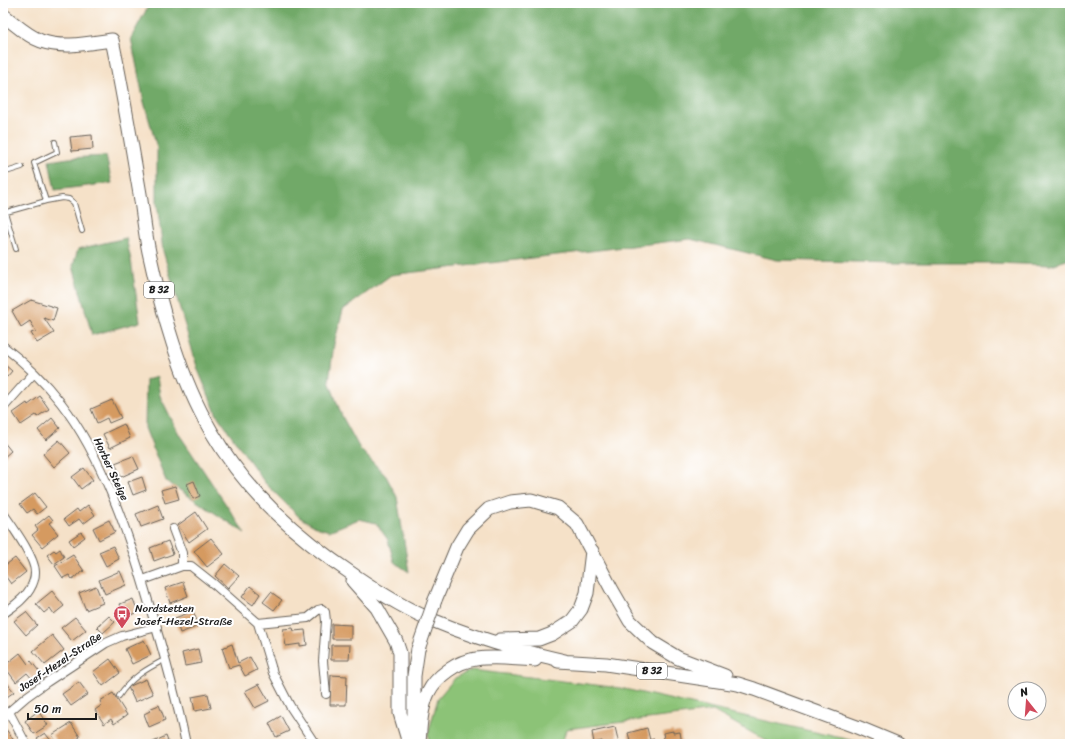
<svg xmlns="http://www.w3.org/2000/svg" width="1073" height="747" viewBox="0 0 1073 747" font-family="Sriracha,sans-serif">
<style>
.green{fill:#8cc377;stroke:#54704a}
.forest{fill:#71a968;stroke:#466242}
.building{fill:#d59a61}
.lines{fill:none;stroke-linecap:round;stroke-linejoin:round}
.lane-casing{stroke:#686158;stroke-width:6}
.street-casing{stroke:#686158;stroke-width:10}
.primary-casing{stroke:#686158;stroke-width:15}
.lane{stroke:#fff;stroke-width:4}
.street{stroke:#fff;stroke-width:8}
.primary{stroke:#fff;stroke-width:13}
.primary-bridge-casing{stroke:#686158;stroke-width:15;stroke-linecap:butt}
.primary-bridge{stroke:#fff;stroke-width:13}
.labels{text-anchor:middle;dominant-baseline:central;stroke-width:4;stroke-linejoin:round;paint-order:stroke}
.shield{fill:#fff;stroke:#606060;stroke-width:1}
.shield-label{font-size:10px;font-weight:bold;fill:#1c1c1c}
.street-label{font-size:11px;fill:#1c1c1c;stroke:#fff}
.poi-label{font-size:11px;fill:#1c1c1c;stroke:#fff;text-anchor:start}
</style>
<rect width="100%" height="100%" fill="#fff"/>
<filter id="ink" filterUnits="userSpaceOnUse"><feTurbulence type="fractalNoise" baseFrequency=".025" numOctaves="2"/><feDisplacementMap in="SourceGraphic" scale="8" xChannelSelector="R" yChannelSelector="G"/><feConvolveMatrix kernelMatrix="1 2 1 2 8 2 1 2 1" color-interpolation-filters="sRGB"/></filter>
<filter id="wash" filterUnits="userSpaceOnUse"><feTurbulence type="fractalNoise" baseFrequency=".012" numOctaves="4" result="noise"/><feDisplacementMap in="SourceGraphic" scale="16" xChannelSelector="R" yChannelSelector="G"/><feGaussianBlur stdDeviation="0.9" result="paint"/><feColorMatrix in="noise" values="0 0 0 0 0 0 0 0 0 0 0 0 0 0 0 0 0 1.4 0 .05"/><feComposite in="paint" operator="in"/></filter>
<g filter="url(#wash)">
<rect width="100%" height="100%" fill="#f5e1c8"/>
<path class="green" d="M472 670 620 688 868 744H772L713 711 566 729 562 744H429L428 734 438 698 455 678Z"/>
<path class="forest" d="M150 3H1070V259L1051 265 993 263H896L777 260 690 239 391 275 343 310 334 344 329 381 342 416 360 449 386 476 397 497 409 572 394 562 388 540 376 523 359 519 329 531 316 527 299 517 265 483 217 415 198 370 163 251 157 203V148L144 102 131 38Z
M106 156 112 183 55 190 49 161 69 158Z
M126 238 131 260 140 322 92 335 73 266 78 249Z
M157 377 160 396 179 434 245 533 166 481 145 428 146 380Z"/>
<g id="blocks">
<path class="building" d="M92 135 93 149 72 151 70 137Z
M31 300 57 308 53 321 44 318 54 333 37 343 31 333 36 331 30 321 21 327 12 311Z
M5 365 12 371 7 377 3 374V368Z
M40 396 49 409 37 417 36 415 21 425 13 413 27 403 28 405Z
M112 400 121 418 109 423 107 418 97 423 91 409Z
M52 418 60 428 46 440 38 430Z
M124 424 130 438 110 448 103 434Z
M59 440 70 453 54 467 43 454Z
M3 441 11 451 3 458Z
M133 456 139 469 121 477 115 463Z
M84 468 93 480 81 489 72 477Z
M142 477 146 490 133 495 128 482Z
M194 481 200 496 193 499 187 484Z
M175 486 179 499 165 503 161 490Z
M35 493 46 507 37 514 33 509 27 513 20 504Z
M88 505 95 515 83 524 79 519 69 526 64 519 77 509 79 512Z
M158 505 163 519 141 527 136 514Z
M196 512 207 529 189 542 178 525Z
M49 515 53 520 49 523 58 534 42 547 32 535 38 530 35 526Z
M109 520 115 532 99 540 93 528Z
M81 532 85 537 73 546 69 540Z
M211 538 224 554 207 567 194 551Z
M168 541 173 554 154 561 150 548Z
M113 546 119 559 106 566 99 552Z
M60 549 64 557 54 564 47 555 54 550 56 552Z
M73 555 84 571 72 579 69 575 63 578 55 566Z
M15 558 26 572 11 584 3 573V567Z
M225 564 239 576 228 588 215 576Z
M120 571 126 585 105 594 99 580Z
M183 582 188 596 170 603 165 588Z
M96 586 103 603 86 610 79 593Z
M250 586 260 594 253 605 242 597Z
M52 591 64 606 54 614 50 608 44 613 36 604Z
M271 592 282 600 274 610 263 602Z
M133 599 138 612 125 617 120 604Z
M193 611 199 626 180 633 175 618Z
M26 612 37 625 26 635 14 621Z
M109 616 115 622 103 633 97 627Z
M75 617 86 630 72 641 61 628Z
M332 624 351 625V639H332Z
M293 628 294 631 305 630 307 645 300 646V644L286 646 283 629Z
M52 635 64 650 45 665 33 651Z
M144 640 151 655 132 664 125 649Z
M232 644 238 663 250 657 257 670 245 676 239 665 229 668 222 648Z
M331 645H350L349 660H331Z
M198 649 201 663 185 666 182 653Z
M20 653 28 664 31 661 42 675 34 681 27 673 16 682 4 666Z
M110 659 120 673 103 686 93 672Z
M331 675 347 676 346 705H330Z
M146 679 153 694 135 702 128 687Z
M79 682 88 694 71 706 62 694Z
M3 683 4 685 7 683 14 692 4 699Z
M259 684 269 701 255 708 245 691Z
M113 693 127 715 114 724 111 719 104 724 95 710 102 705 100 701Z
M208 694 211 708 195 711 192 697Z
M159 705 165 720 149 727 144 714 150 711 149 709Z
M38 711 48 725 34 734 25 721Z
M281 716 289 731 276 737 269 723Z
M71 723 80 737 70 744H58L52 735Z
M615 727 619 744H603L602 741 594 743 592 732Z
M5 728 13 739 7 744H3V729Z
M647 728 650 740 654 739 655 744H631L628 733Z
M673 731V733L680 732 682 744H665L663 733Z
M45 733 52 742 49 744H41L37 738Z
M166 736 169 744H152L151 743Z"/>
</g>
</g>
<g filter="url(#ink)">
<use href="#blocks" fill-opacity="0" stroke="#686158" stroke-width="1"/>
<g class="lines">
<g class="lane-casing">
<path id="lane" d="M3 173 22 167
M46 201 34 163 57 152 55 142
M5 212 16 249
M3 213 46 201 62 198 69 199 74 203 82 231
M119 696C130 678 148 668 166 659"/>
</g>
<g class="street-casing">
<path id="street" d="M3 346C24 362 44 381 61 403 103 457 130 538 149 604 163 650 176 696 186 744
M3 408 34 373
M3 513C12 526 35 557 35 572 35 578 33 584 30 589 24 600 12 607 3 614
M173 529 182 553V566
M143 580 182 566H191L215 585 258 623 273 673 290 706 315 744
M258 623 308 618 318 610 322 609 325 612 326 621 323 661 326 694
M9 712 26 744
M3 717 26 697 47 682 106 643 122 636 157 627"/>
</g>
<g class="primary-casing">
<path id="primary" d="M3 15C15 24 27 36 41 41 64 49 89 43 112 40 123 91 131 142 140 194 143 213 145 233 149 252 162 312 180 378 211 431 247 493 297 537 355 576 380 593 405 609 432 620 475 638 520 651 565 661
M353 581 377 608 396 641 400 653V713L408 740 411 744
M435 600 457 547 468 529 489 509 510 502 531 500 558 508 577 524 612 590 630 621 653 643 678 658 725 676
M500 640 539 639 552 634 572 621 581 609 587 593 592 551
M558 661 606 664 738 684 754 689 857 727 898 744
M414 730V676L418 649
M419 744C420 728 421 708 428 693 436 676 458 661 476 659 495 656 516 659 535 660"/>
</g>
<use href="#lane" class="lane"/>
<use href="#street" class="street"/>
<use href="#primary" class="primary"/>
<g class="primary-bridge-casing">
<path id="primary-bridge" d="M418 649 435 600"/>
</g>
<use href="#primary-bridge" class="primary-bridge"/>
</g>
</g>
<defs>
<g id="bus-pin" transform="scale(0.9)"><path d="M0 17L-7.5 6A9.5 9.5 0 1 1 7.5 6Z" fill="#d1495b" stroke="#fff"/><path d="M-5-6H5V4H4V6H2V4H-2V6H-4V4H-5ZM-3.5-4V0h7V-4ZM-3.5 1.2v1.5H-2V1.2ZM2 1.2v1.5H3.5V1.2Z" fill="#fff"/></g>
</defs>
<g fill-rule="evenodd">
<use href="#bus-pin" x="122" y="614"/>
</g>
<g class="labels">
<g class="shield">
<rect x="144" y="282" width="30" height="16" rx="3"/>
<rect x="637" y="663" width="30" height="16" rx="3"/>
</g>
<g class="shield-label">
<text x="159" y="290">B 32</text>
<text x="652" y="671">B 32</text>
</g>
<g class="street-label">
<text transform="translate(111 469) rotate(65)">Horber Steige</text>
<text transform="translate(60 662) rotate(-34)">Josef-Hezel-Straße</text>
</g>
<g class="poi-label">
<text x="135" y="608">Nordstetten<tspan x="135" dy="13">Josef-Hezel-Straße</tspan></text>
</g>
</g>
<rect width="1073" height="747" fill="none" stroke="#fff" stroke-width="16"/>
<g transform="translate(1027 701) rotate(343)"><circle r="19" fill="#ffffff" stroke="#a4a4a4"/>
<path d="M0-3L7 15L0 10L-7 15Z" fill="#d1495b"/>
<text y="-6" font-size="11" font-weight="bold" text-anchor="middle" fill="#1c1c1c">N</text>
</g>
<path d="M28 713v6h68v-6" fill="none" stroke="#1c1c1c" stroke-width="2"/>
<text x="34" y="713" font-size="12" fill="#1c1c1c" stroke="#ffffff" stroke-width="3" paint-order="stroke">50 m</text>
</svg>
